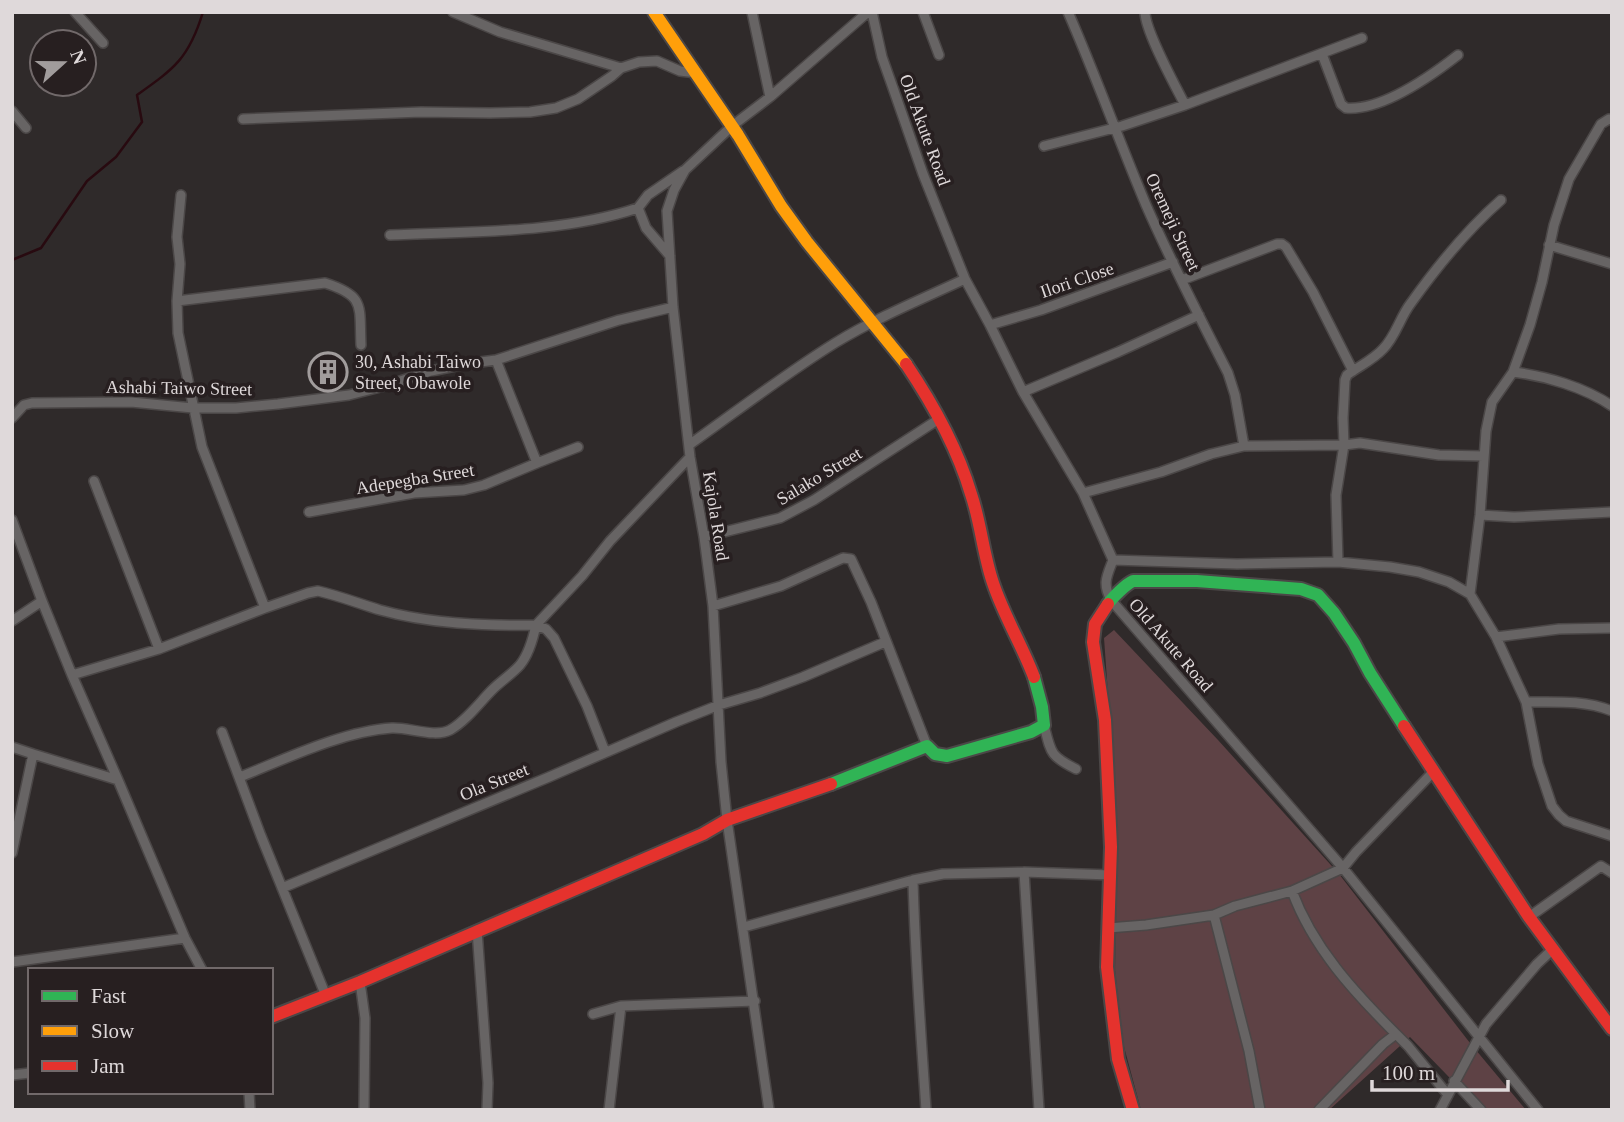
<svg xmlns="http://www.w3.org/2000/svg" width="1624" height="1122" viewBox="0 0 1624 1122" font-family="'Times New Roman',serif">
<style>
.green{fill:#5e4245}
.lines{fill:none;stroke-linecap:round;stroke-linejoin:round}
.stream{stroke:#280a10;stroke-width:2.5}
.street-casing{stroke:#4b4747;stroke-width:12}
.fast-casing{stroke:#4b4747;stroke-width:16}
.slow-casing{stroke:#4b4747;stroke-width:16}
.jam-casing{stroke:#4b4747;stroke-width:16}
.street{stroke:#676464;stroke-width:9}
.fast{stroke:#30b455;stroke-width:12}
.slow{stroke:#ff9f0a;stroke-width:12}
.jam{stroke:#e5322d;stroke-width:12}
.labels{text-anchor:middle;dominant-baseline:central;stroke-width:7;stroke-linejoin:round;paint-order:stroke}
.street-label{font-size:18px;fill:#dfd9da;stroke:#271f20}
.poi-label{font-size:18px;fill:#dfd9da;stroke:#271f20;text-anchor:start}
</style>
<rect width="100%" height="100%" fill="#2f2a2a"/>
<path class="green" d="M1114 630 1218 740 1339 874 1470 1043 1526 1110H1481L1410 1037 1329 1110H1141L1123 1043 1115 970 1117 819 1104 638Z"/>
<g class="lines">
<path class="stream" d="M12 260 41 248 87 181 116 157 142 122 137 95C175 68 189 58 203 12"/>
<g class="street-casing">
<path id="street" d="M75 12 103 43
M453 12 500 32 621 68
M752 12 770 97
M872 12 882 57 893 88 923 174 965 279 990 325 1023 392 1083 493 1113 560C1107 576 1102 583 1111 600L1343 868 1538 1110
M923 12 939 55
M1068 12C1096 76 1119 141 1146 205 1171 262 1200 318 1228 373L1235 395 1244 446
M1145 12C1145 31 1175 85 1185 105
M1322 54 1341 104 1346 108C1382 111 1431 76 1458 55
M12 111 26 128
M243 119 421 112 490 113 530 112 556 108 578 99 612 76 621 68 639 62 657 61 680 71 697 73
M1044 146 1122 126 1185 105 1362 38
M390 235C472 231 559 234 638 208
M1549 245 1612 264
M670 256 646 228 638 208 648 195 683 171
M1182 280 1277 244H1282L1286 247 1313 292 1353 371
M177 301 180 264 177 237 181 195
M990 325 1041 310 1173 262
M1513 372 1530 325 1542 282 1554 225 1569 179 1601 124 1609 119 1612 120
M1023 392 1118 352 1199 315
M12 418 24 405 32 403 131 402 193 408H236L278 404 349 395 388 385 431 371 465 364 496 360 619 320 673 307
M689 445C737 411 785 374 835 343 876 318 922 299 965 279
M537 463 578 447
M94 481 159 649
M1083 493 1161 472 1211 454 1244 446 1344 445 1343 418 1345 380 1347 375C1359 366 1373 360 1383 349 1396 336 1400 317 1411 303 1436 268 1469 228 1501 200
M309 512 414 493 464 490 484 485 537 463 496 360
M1480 515 1514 517 1612 512
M12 520 42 601 72 675 118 780 185 938 202 970
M704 537 780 518 814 500 939 419
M1113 560 1237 564 1338 562 1390 567 1419 572 1449 582 1470 594 1496 637 1526 702 1538 764 1552 806 1559 815 1566 821 1612 836
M1338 562 1336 495 1344 445 1360 443 1439 455 1484 456
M1470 594 1480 515 1486 431 1492 402 1513 372C1546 376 1584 387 1612 406
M713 606 781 586 843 558 851 559 871 602 927 746
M265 608 202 447 178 333 177 301 325 283C366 296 359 306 361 345
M12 621 42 601
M1496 637 1559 629 1612 628
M72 675 159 649 265 608 308 593 318 591C340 596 360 604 380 610 430 624 484 626 536 625L582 576 610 541 690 457
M1526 702C1556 702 1584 700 1612 711
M1044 725C1051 753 1050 756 1076 769
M222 732 261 836 326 996
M12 747 33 754
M240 777C285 759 343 731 392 728 408 727 435 738 450 730 466 721 479 703 492 690 501 681 512 674 520 665 529 654 533 639 536 625L546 629 554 638 587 706 605 752
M12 853 33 754 118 780
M1024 872 1039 1110
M913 880C915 957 921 1033 926 1110
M282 888 549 777 676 722 719 705 760 693 803 677 885 642
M1292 891 1343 868 1356 852 1434 771
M1214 915 1249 1051 1260 1110
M1529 917 1601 866 1612 873
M744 927 913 880 943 874 1024 872 1111 875
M1108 928 1146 925 1214 915 1235 906 1292 891C1313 948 1354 992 1396 1034
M477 930 488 1083 487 1110
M12 962 185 938
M360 982 365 1018 364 1110
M593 1014 621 1006 755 1001
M12 1075 30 1073
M1454 1081 1481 1110
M249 1092 250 1110
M609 1110 621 1006
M769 1110 727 820 721 762 713 606 704 537 690 457 673 307 667 211 674 190 685 170 732 126 770 97 868 12
M1319 1110 1383 1044 1396 1034 1408 1046 1448 1095
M1440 1110 1486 1024 1537 964 1553 949"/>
</g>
<g class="fast-casing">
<path id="fast" d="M1108 604C1112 598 1126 584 1133 581H1197L1301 589 1318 595 1334 613 1354 643 1370 673 1404 726
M831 784 927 746 935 754 947 756 1031 732 1044 725 1042 707 1034 677"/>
</g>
<g class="slow-casing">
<path id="slow" d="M654 12 738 135 781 206 807 242 906 364"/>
</g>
<g class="jam-casing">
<path id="jam" d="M906 364C933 404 957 447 971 494 981 523 983 554 993 583 1004 616 1022 645 1034 677
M1108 604 1095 624 1093 642 1105 720 1111 847 1107 967 1118 1059 1133 1110
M1404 726 1529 917 1612 1029
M271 1017 360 982 703 834 727 820 831 784"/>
</g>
<use href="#street" class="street"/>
<use href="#fast" class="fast"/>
<use href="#slow" class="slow"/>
<use href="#jam" class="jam"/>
</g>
<defs>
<g id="building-ring" transform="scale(2.0125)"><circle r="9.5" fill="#271f20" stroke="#a19c9c" stroke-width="1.5"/><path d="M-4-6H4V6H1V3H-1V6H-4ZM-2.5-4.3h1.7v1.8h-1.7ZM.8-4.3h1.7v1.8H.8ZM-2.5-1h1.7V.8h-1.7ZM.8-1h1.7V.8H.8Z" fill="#a19c9c"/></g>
</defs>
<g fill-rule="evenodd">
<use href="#building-ring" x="328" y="372"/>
</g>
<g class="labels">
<g class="street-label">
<text transform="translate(925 130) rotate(70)">Old Akute Road</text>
<text transform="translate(1173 222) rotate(65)">Oremeji Street</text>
<text transform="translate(1077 280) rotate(-19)">Ilori Close</text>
<text transform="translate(179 388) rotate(1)">Ashabi Taiwo Street</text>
<text transform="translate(819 476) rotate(-31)">Salako Street</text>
<text transform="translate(415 479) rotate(-9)">Adepegba Street</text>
<text transform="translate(716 516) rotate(81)">Kajola Road</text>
<text transform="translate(1171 645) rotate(49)">Old Akute Road</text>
<text transform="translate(494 782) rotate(-22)">Ola Street</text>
</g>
<g class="poi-label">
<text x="355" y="362">30, Ashabi Taiwo<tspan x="355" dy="21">Street, Obawole</tspan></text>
</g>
</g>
<rect width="1624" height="1122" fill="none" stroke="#dfd9da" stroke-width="28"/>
<rect x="28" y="968" width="245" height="126" fill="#271f20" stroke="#71696a" stroke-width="2"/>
<rect x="42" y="991" width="35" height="10" fill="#30b455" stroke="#71696a" stroke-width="2"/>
<text x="91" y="1003" font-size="21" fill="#dfd9da">Fast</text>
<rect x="42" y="1026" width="35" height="10" fill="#ff9f0a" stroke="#71696a" stroke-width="2"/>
<text x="91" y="1038" font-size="21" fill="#dfd9da">Slow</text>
<rect x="42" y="1061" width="35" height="10" fill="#e5322d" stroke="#71696a" stroke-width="2"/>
<text x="91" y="1073" font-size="21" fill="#dfd9da">Jam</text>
<g transform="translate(63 63) rotate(69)"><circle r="33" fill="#271f20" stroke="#71696a" stroke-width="2"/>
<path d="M0-5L12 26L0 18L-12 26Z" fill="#a19c9c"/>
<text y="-10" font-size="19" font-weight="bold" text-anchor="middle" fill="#dfd9da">N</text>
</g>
<path d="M1372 1080v10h136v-10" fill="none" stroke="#dfd9da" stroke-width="3.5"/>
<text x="1382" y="1080" font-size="21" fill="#dfd9da" stroke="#271f20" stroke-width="5" paint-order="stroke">100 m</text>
</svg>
